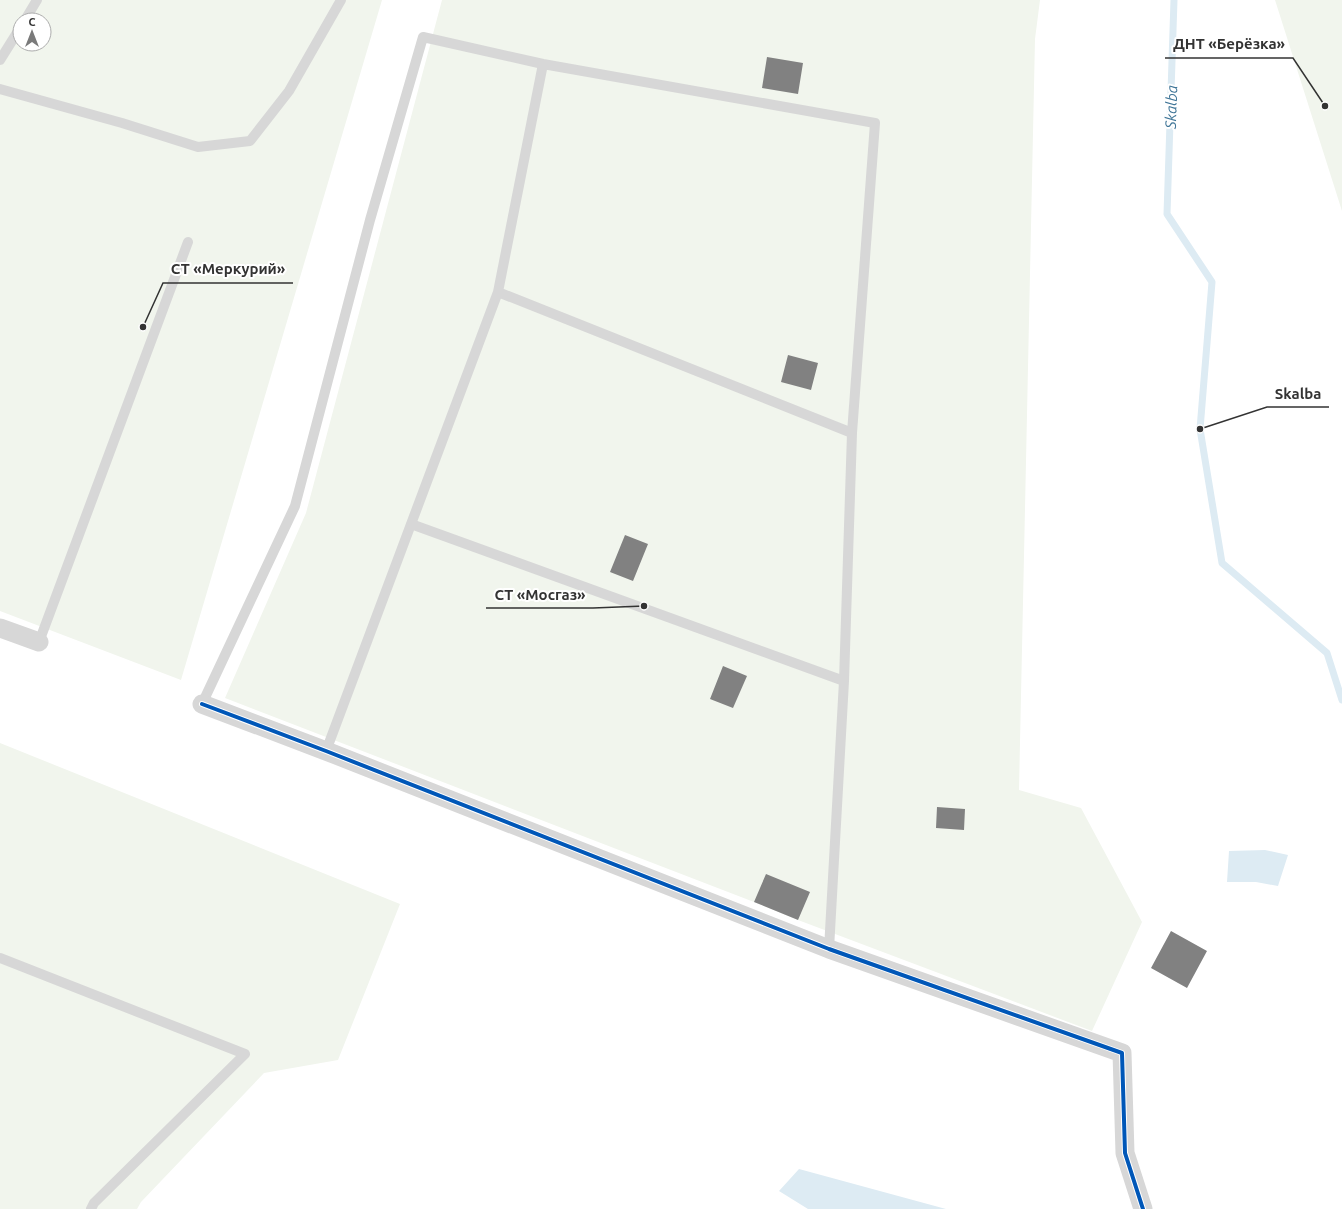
<svg xmlns="http://www.w3.org/2000/svg" width="1342" height="1209" viewBox="0 0 1342 1209" font-family="Ubuntu,sans-serif">
<style>
.green{fill:#f1f5ed;fill-rule:evenodd}
.water{fill:#ddebf3}
.lines{fill:none;stroke-linecap:round;stroke-linejoin:round}
.stream{stroke:#ddebf3;stroke-width:7}
.building{fill:#818181}
.service{stroke:#d7d7d7;stroke-width:10}
.minor{stroke:#d7d7d7;stroke-width:19}
.cycleway-casing{stroke:#fff;stroke-width:6}
.cycleway{stroke:#0057b8;stroke-width:4}
.labels{text-anchor:middle;dominant-baseline:central;stroke-width:4;stroke-linejoin:round;paint-order:stroke}
.water-label{font-size:15px;font-style:italic;fill:#3f7597;stroke:#fff}
.leader{fill:none;stroke:#333;stroke-width:1.5}
.callout-dot{fill:#333;stroke:#fff;stroke-width:1.5}
.callout-label{font-size:15px;text-anchor:middle;font-weight:bold;fill:#333;stroke:#fff;stroke-width:4;stroke-linejoin:round;paint-order:stroke}
</style>
<rect width="100%" height="100%" fill="#fff"/>
<path class="green" d="M0 0H382L181 680 0 611ZM20 20H44V44H20Z
M442 0H1040L1035 39 1019 790 1081 808 1142 922 1092 1031 798 920 754 902 225 698 306 513Z
M1275 0H1342V211Z
M0 743 400 904 338 1060 264 1073 141 1202 137 1209H0Z"/>
<path class="water" d="M1265 850 1288 855 1278 886 1256 882H1227L1229 851Z
M799 1169 946 1209H958H808L779 1191Z"/>
<g class="lines">
<path class="stream" d="M1174 0 1167 214 1212 282 1200 429 1222 563 1327 653 1342 700"/>
</g>
<path class="building" d="M767 57 803 63 798 94 762 88Z
M788 355 818 363 811 390 781 382Z
M625 535 648 544 633 581 610 572Z
M723 666 747 676 733 708 710 699Z
M937 807 965 809 964 830 936 828Z
M766 874 810 892 798 920 754 902Z
M1171 931 1207 951 1187 988 1151 968Z"/>
<g class="lines">
<path class="service" d="M25 20 37 0
M0 60 20 28
M0 89 122 123 198 147 250 141 289 91 341 0
M498 292 852 433
M411 524 844 681
M39 642 188 242
M202 704 295 506 370 220 423 37 543 64 875 123 852 433 844 681 829 949
M326 751 498 292 543 64
M0 958 245 1054 94 1203 91 1209"/>
<path class="minor" d="M0 628 39 642
M202 704 326 751 829 949 1122 1053 1125 1153 1143 1209"/>
<g class="cycleway-casing">
<path id="cycleway" d="M202 704 326 751 829 949 1122 1053 1125 1153 1143 1209"/>
</g>
<use href="#cycleway" class="cycleway"/>
</g>
<g class="labels">
<g class="water-label">
<text transform="translate(1171 107) rotate(-88)">Skalba</text>
</g>
</g>
<path class="leader" d="M1325 106L1293 58H1165M143 327L163 283H293M1200 429L1267 407H1329M644 606L593 608H486"/>
<g class="callout-dot">
<circle cx="1325" cy="106" r="4"/>
<circle cx="143" cy="327" r="4"/>
<circle cx="1200" cy="429" r="4"/>
<circle cx="644" cy="606" r="4"/>
</g>
<g class="callout-label">
<text x="1229" y="49">ДНТ «Берёзка»</text>
<text x="228" y="274">СТ «Меркурий»</text>
<text x="1298" y="399">Skalba</text>
<text x="540" y="600">СТ «Мосгаз»</text>
</g>
<g transform="translate(32 32)"><circle r="19" fill="#ffffff" stroke="#adadad"/>
<path d="M0-3L7 15L0 10L-7 15Z" fill="#7a7a7a"/>
<text y="-6" font-size="11" font-weight="bold" text-anchor="middle" fill="#333333">С</text>
</g>
</svg>
